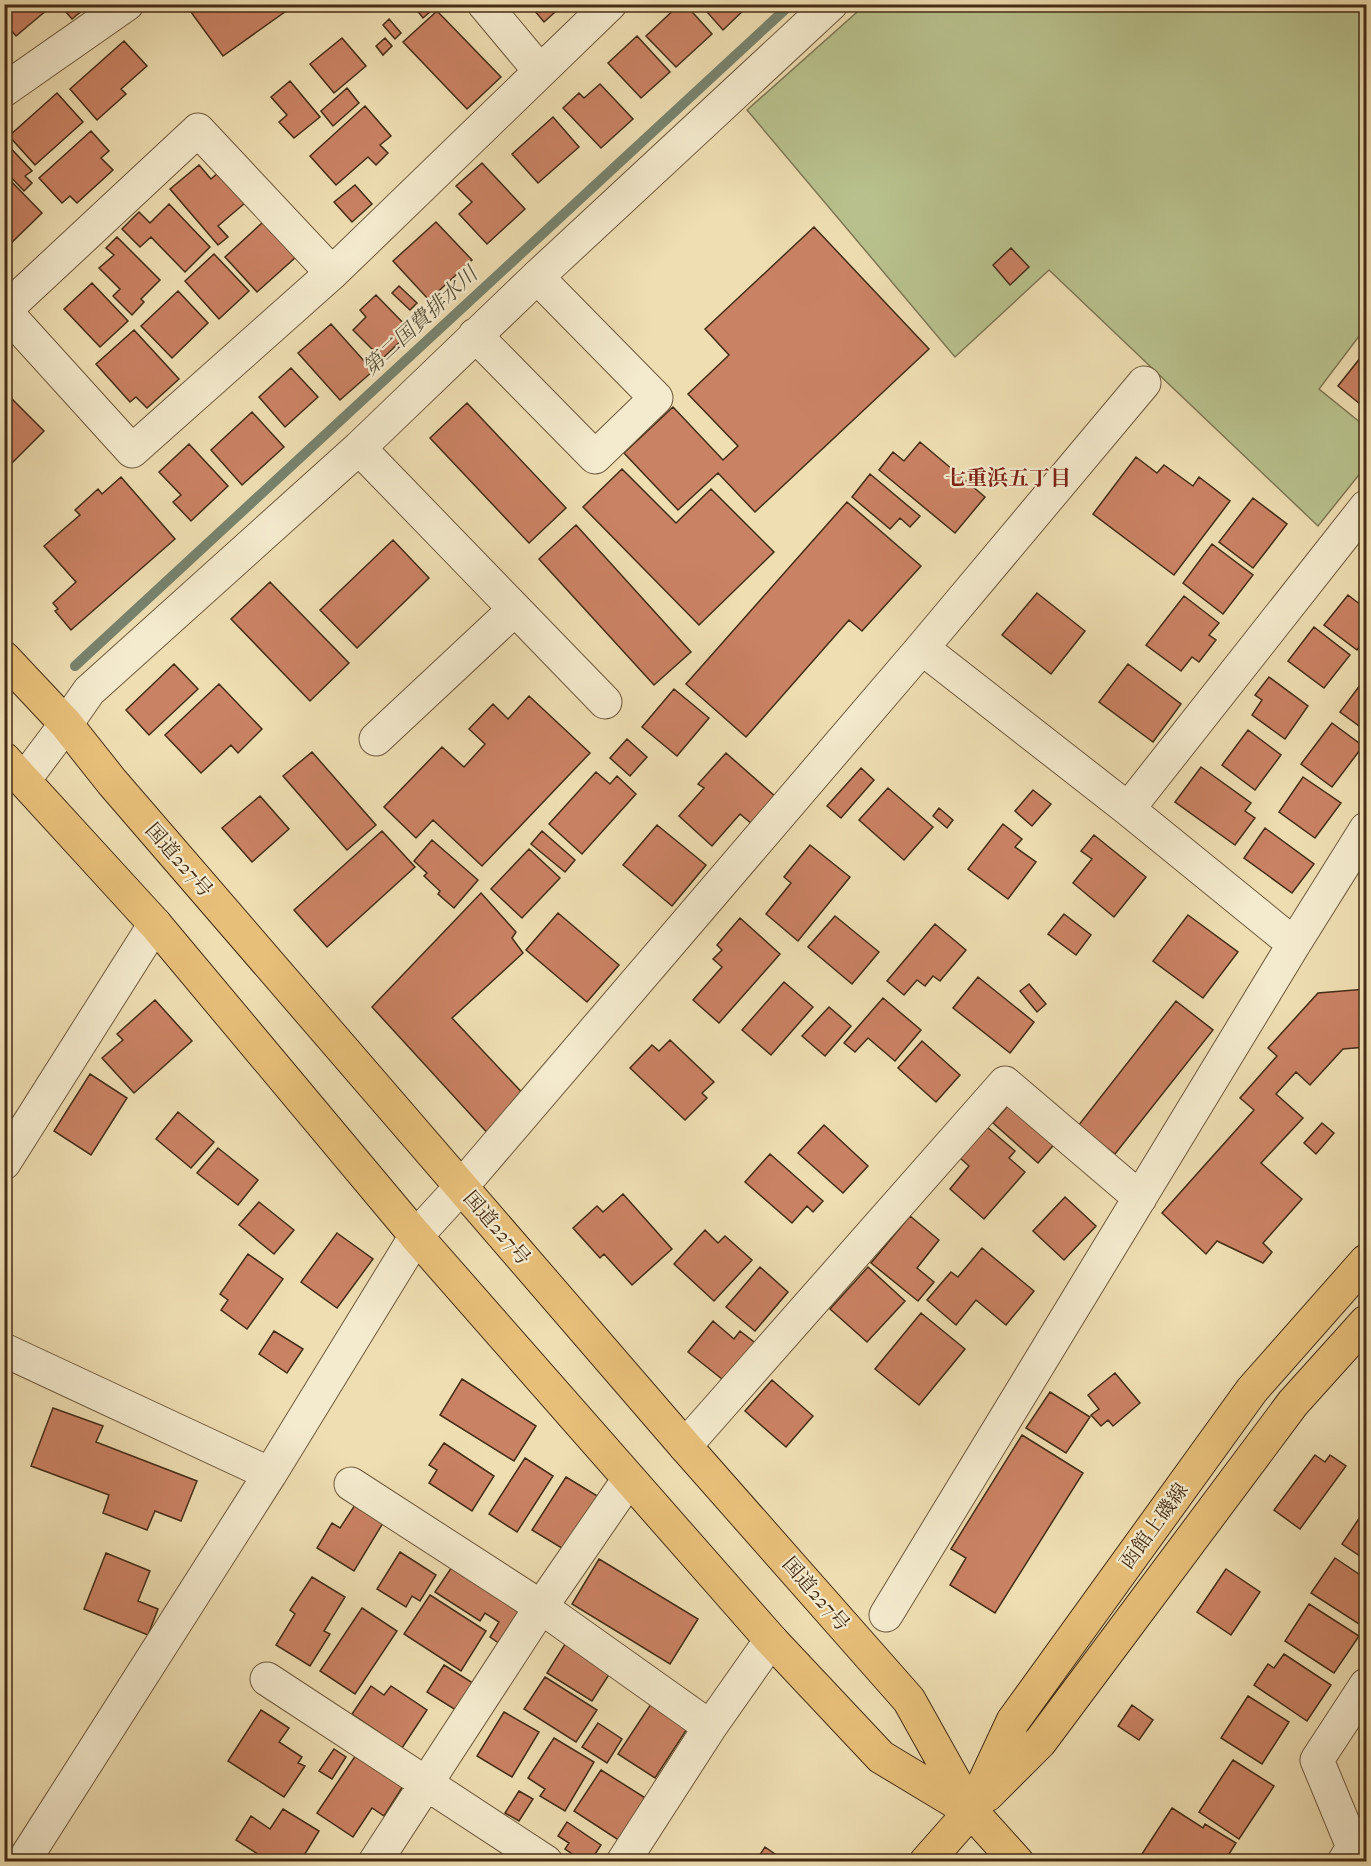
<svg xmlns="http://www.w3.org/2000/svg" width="1371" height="1866" viewBox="0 0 1371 1866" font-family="'IM FELL French Canon','Noto Serif JP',serif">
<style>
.green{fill:#b8c18d;stroke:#7e7751;stroke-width:1.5}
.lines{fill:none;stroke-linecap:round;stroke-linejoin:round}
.stream{stroke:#77836e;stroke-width:10}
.building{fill:#ca8264;stroke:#442d15;stroke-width:1.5}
.minor-casing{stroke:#6e593c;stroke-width:35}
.major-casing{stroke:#442d15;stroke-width:35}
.highway-casing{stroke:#442d15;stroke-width:35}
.minor{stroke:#f4eacd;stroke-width:33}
.major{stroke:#e7bf79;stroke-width:33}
.highway{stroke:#e7bf79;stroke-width:33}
.labels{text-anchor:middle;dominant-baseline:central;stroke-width:4.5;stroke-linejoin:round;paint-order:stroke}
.street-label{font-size:20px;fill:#442d15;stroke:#f4eacd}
.water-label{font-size:21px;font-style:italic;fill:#59513a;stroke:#f4eacd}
.neighbourhood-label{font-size:21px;font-weight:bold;fill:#7a1f14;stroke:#f4eacd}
</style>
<rect width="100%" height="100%" fill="#eedeb2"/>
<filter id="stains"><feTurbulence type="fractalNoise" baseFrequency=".00333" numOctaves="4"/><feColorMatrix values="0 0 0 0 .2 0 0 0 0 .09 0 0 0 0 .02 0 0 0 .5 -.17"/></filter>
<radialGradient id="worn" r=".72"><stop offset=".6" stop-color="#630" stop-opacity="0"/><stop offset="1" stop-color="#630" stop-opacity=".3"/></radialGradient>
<path class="green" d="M865 5H1366V327L1319 389 1366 427V466L1318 526 1049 270 955 357 747 110Z"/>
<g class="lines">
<path class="stream" d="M75 666 791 4"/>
</g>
<path class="building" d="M4 4H54L16 36 10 29 4 34Z
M59 4H90L72 19Z
M193 4H296L223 56 188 8Z
M412 4H439L423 18Z
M529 4H564L544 22Z
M680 4H685L712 34 676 67 646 36Z
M700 4H750L723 30Z
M437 11 501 77 467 109 403 42Z
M389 19 401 33 395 39 383 25Z
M637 36 670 72 641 98 608 63Z
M342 38 366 66 334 93 310 64Z
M385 38 392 46 383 55 376 46Z
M124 41 147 66 121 89 126 94 97 120 70 89Z
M290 81 320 117 294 138 279 122 287 115 271 97Z
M600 84 633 119 601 148 563 108 579 93 584 98Z
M347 88 359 103 333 126 321 111Z
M57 93 83 122 35 165 9 136Z
M365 106 391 136 380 145 388 153 376 165 368 157 336 185 310 156Z
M553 117 579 147 538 183 512 154Z
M91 131 109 151 101 158 113 170 77 203 70 196 62 203 39 178Z
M4 141 32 171 25 176 32 183 24 191 4 170Z
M482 163 525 209 487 244 459 214 472 202 456 186Z
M199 165 211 179 219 172 245 203 218 226 228 237 218 245 170 189Z
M4 174 42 213 4 250Z
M355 185 372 204 352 222 334 202Z
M169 204 210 247 185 272 151 237 140 247 122 229 139 212 150 223Z
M263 222 296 257 257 292 225 257Z
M436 222 472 260 429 300 393 261Z
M814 227 929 349 755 512 718 473 678 510 624 453 673 407 723 460 738 446 688 394 729 355 705 329Z
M117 237 160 280 141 299 144 302 132 315 113 296 120 289 99 268 114 255 106 248Z
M1011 248 1029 267 1010 285 993 265Z
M214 254 249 291 219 319 185 281Z
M92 283 128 321 100 347 64 309Z
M399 286 417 303 410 310 392 293Z
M178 291 208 323 172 358 141 326Z
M376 295 411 331 382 359 353 330 366 317 360 310Z
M331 324 373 371 340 400 298 353Z
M134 330 179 379 147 408 136 397 130 402 96 364Z
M1361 357 1366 362V409L1338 386Z
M291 368 318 397 285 427 259 397Z
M4 391 44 431 4 471Z
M467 403 566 508 529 543 430 438Z
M252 412 284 447 242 485 211 450Z
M920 442 985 497 955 533 879 470 893 452 904 461Z
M189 444 228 486 191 521 173 502 181 495 159 472Z
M1136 457 1157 473 1164 465 1193 486 1199 477 1230 501 1174 575 1093 514Z
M622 469 676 523 711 489 774 552 699 625 583 507Z
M870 474 920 516 910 527 900 518 890 529 852 497Z
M121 477 175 539 71 630 55 611 58 609 53 603 76 582 44 546 80 515 75 510 98 489 102 494Z
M1253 498 1287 524 1253 568 1219 542Z
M847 502 921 566 862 631 849 620 746 737 686 684Z
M576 525 691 652 654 685 539 559Z
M393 540 429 578 357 648 320 610Z
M1212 544 1253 575 1223 614 1183 583Z
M270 582 349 663 310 701 231 619Z
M1037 593 1085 631 1051 674 1002 635Z
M1348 595 1366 609V638L1357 650 1324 625Z
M1184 596 1219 623 1209 635 1216 640 1199 662 1192 657 1181 671 1146 645Z
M1314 627 1350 655 1324 688 1288 661Z
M174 664 198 689 149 735 126 710Z
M1128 664 1181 704 1153 742 1099 702Z
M1269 677 1308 706 1285 739 1252 715 1262 700 1255 695Z
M1366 677V731L1340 712Z
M219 684 262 729 238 753 231 745 201 773 165 735Z
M674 689 709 718 677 756 642 727Z
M529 696 590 753 482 866 433 820 416 838 384 807 442 747 464 767 485 744 469 729 493 704 508 719Z
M1332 723 1363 746 1332 787 1301 764Z
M1248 730 1281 755 1255 790 1222 765Z
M627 739 647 757 630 776 610 758Z
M312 752 376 825 347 850 283 776Z
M726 753 776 797 752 824 740 814 712 846 679 816 704 788 698 784Z
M1201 767 1251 803 1245 811 1255 818 1235 845 1175 802Z
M861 768 874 780 841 818 827 806Z
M596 772 610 784 617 776 636 794 582 854 549 824Z
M1303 777 1341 803 1315 838 1279 812Z
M888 788 933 827 904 860 859 820Z
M1033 790 1051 804 1032 826 1015 811Z
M260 796 289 829 252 862 222 828Z
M939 808 953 820 947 828 933 816Z
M1003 824 1022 839 1015 847 1036 862 1008 899 968 869Z
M657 825 706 865 672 906 623 865Z
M1265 828 1314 864 1292 893 1244 858Z
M382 831 415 867 327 947 294 910Z
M542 831 575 860 565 872 531 844Z
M1094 835 1146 877 1114 917 1073 883 1092 859 1081 851Z
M432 840 478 880 454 908 438 894 440 891 424 876 427 873 414 861Z
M810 845 850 877 798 941 766 914 791 883 784 877Z
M529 849 560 878 522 918 491 889Z
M481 893 516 932 512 938 523 953 452 1018 529 1100 492 1138 372 1007Z
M558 913 619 965 587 1002 526 950Z
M1064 914 1091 935 1076 955 1048 934Z
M1188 915 1238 952 1203 998 1153 961Z
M835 916 879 952 852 984 808 947Z
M740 918 780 954 719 1023 693 1000 722 967 713 959 722 950 717 945Z
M935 924 966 950 940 981 933 976 925 986 917 980 904 995 887 981Z
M978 977 1034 1022 1010 1053 953 1008Z
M784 982 813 1007 771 1055 742 1030Z
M1029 984 1046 1004 1037 1012 1020 991Z
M1366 989V1047L1343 1049 1310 1085 1296 1072 1276 1094 1303 1118 1261 1163 1302 1199 1263 1243 1272 1252 1263 1263 1217 1241 1206 1254 1162 1213 1254 1110 1240 1098 1277 1056 1268 1048 1318 993Z
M883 998 921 1030 895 1061 868 1038 855 1052 844 1043Z
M155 1000 192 1041 134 1093 102 1058 123 1040 117 1034Z
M1176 1001 1213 1030 1115 1154 1078 1126Z
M829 1007 851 1026 825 1056 802 1036Z
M670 1040 714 1082 702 1093 707 1098 685 1120 630 1068 652 1045 659 1051Z
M922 1041 960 1075 936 1102 898 1068Z
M90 1074 127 1098 91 1155 54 1131Z
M1013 1100 1058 1140 1038 1163 993 1123Z
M178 1112 214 1142 191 1168 156 1139Z
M1322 1123 1334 1133 1316 1154 1304 1143Z
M824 1125 868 1166 843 1193 798 1153Z
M987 1127 1015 1151 1009 1158 1025 1172 984 1219 950 1189 969 1166 960 1158Z
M218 1148 258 1180 238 1205 197 1173Z
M770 1154 823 1201 813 1212 807 1206 792 1223 745 1182Z
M623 1194 672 1249 632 1285 604 1254 600 1258 573 1228 597 1206 603 1212Z
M1065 1197 1096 1226 1064 1260 1033 1231Z
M259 1202 294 1230 274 1254 239 1225Z
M910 1216 939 1240 917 1268 934 1282 918 1301 871 1263Z
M705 1230 718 1243 725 1236 752 1260 714 1301 674 1264Z
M337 1233 373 1259 337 1308 301 1282Z
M982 1248 1034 1291 1006 1325 976 1300 956 1325 927 1300 951 1272 958 1277Z
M248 1254 283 1279 247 1329 221 1310 228 1300 220 1294Z
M760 1267 788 1292 755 1331 726 1307Z
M868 1267 905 1301 867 1342 830 1309Z
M921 1313 965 1349 919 1405 875 1369Z
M713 1321 734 1339 740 1331 763 1349 732 1387 688 1352Z
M274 1331 303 1349 287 1373 259 1354Z
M1115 1373 1140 1403 1113 1426 1108 1420 1101 1426 1091 1415 1099 1409 1088 1395Z
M462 1379 536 1426 514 1461 440 1415Z
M772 1380 813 1416 786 1447 745 1411Z
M1050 1392 1090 1417 1066 1453 1026 1428Z
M53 1408 103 1426 96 1442 197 1481 181 1521 155 1511 147 1530 103 1513 109 1495 31 1466Z
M1022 1435 1083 1473 995 1613 950 1585 966 1558 951 1549Z
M444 1443 494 1476 472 1511 429 1483 437 1470 429 1465Z
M1315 1455 1325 1462 1330 1455 1346 1466 1300 1529 1274 1510Z
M525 1458 553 1476 517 1532 489 1514Z
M566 1477 599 1497 565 1550 532 1530Z
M355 1505 383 1523 354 1571 317 1548 332 1523 340 1528Z
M1366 1508V1560L1342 1544Z
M400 1552 436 1575 420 1601 412 1596 406 1607 377 1589Z
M106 1553 150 1571 138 1601 158 1609 148 1635 84 1609Z
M1335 1558 1366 1579V1613L1359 1624 1311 1593Z
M599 1559 698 1619 670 1664 572 1604Z
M454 1564 526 1611 503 1646 490 1637 499 1622 485 1613 480 1621 435 1592Z
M1226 1569 1260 1592 1231 1635 1197 1612Z
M312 1577 345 1597 324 1631 330 1634 310 1666 276 1645 295 1614 290 1610Z
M430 1595 486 1631 461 1671 404 1634Z
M1309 1604 1359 1636 1334 1673 1285 1641Z
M362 1608 397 1631 355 1694 320 1671Z
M567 1641 612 1670 592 1701 547 1673Z
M1284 1654 1331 1685 1307 1721 1254 1685 1268 1664 1274 1668Z
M444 1665 476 1685 459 1712 427 1692Z
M545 1677 597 1710 576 1742 524 1709Z
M371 1686 384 1695 391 1686 427 1710 402 1748 352 1714Z
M1248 1696 1289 1722 1262 1764 1221 1738Z
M651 1704 687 1729 655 1778 618 1754Z
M1132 1705 1153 1720 1139 1740 1118 1726Z
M261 1710 289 1728 279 1742 302 1757 298 1763 305 1766 284 1797 228 1761Z
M504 1712 539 1732 512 1777 477 1756Z
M598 1723 622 1739 607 1763 582 1747Z
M554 1738 594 1762 565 1811 540 1796 545 1789 528 1778Z
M334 1749 346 1757 332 1779 319 1771Z
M358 1752 405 1783 384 1816 372 1808 353 1837 317 1813Z
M1233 1760 1274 1786 1239 1839 1199 1812Z
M601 1770 647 1799 620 1841 574 1811Z
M519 1791 533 1799 519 1821 505 1813Z
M1172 1808 1203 1828 1205 1824 1236 1843 1224 1862H1140V1857Z
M283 1809 319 1831 300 1862H270L236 1840 251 1816 270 1829Z
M567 1822 601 1845 590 1862H584L565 1849 569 1843 558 1836Z
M765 1847 782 1859 780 1862H755Z"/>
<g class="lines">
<g class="minor-casing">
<path id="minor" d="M484 4 540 71
M4 90 127 4
M4 311 198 130 332 273
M5 311 132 451 332 273 610 4
M475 335 595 457 656 398 537 277
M359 448 605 702
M922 648 1128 809 1294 944
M376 739 515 609
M24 780 66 724 89 691 359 448 537 277 831 4
M1128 809 1366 507
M4 1163 155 924
M4 1350 270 1474 416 1236 461 1187 922 648 1144 383
M685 1446 1005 1083 1140 1198
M351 1484 541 1607 710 1727
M886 1615 1294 944 1366 829
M267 1679 546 1862
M23 1862 270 1474
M375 1862 541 1607 629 1479
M623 1862 710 1727 771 1640
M1344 1862 1353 1847 1317 1760 1366 1685"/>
</g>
<g class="major-casing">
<path id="major" d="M987 1795 1040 1742 1293 1403 1366 1322
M971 1811 1013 1721 1252 1390 1366 1261
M971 1811 1017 1862"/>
</g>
<g class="highway-casing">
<path id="highway" d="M4 658 66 724 112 782 685 1446 909 1700 971 1811
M4 759 155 924 416 1236 771 1640 881 1757 969 1810
M926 1862 971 1811"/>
</g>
<use href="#minor" class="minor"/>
<use href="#major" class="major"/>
<use href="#highway" class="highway"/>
</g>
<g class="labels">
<g class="street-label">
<text transform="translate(179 860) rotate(49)">国道227号</text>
<text transform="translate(497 1228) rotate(49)">国道227号</text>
<text transform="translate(1154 1526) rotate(-54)">函館上磯線</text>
<text transform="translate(816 1594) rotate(49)">国道227号</text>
</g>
<g class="water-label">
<text transform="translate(420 321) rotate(-43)">第二国費排水川</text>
</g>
<g class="neighbourhood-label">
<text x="1008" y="478">七重浜五丁目</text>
</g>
</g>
<rect width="1371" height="1866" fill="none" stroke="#eedeb2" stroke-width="24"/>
<rect x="6" y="6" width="1359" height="1854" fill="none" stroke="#442d15" stroke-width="3"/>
<rect x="12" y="12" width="1347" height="1842" fill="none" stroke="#442d15" stroke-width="1.5"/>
<rect width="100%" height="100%" filter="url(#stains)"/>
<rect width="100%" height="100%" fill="url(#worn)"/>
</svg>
